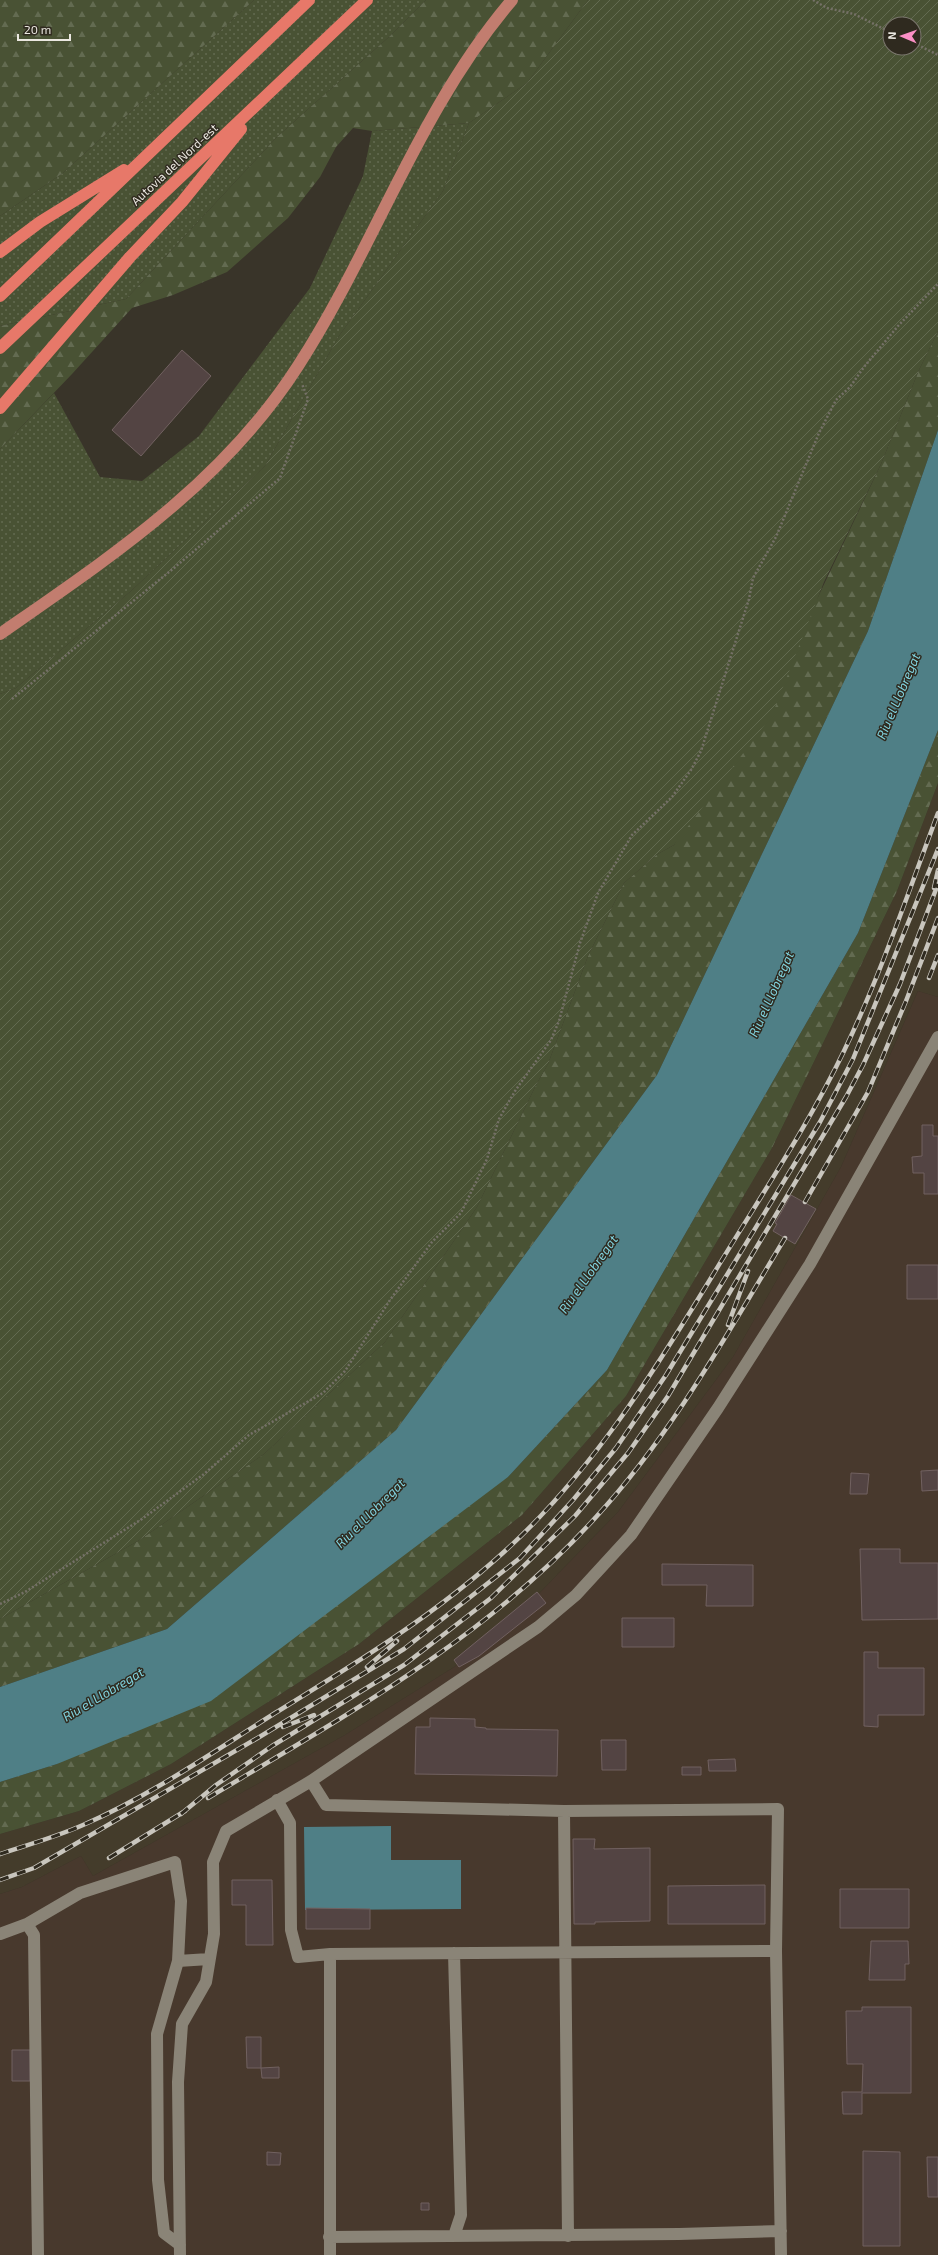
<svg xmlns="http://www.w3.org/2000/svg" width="938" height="2255" viewBox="0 0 938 2255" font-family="'Exo 2',sans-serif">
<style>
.built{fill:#443c2b}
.industrial{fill:#48392d}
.grass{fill:url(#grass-dots)}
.forest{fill:url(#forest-firs)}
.garden{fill:url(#garden-furrows);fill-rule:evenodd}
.water{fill:#4f7f86}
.building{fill:#534443;stroke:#716160}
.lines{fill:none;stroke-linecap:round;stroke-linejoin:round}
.path{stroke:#757167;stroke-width:2.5;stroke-dasharray:2 2;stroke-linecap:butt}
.minor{stroke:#8a8477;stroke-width:12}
.major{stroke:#c27d6f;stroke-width:12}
.highway{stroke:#e77869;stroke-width:12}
.rail-casing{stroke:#c9c6be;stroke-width:4.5}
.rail{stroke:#2f2a1f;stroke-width:3;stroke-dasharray:9;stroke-linecap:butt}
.labels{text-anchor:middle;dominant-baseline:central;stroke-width:3;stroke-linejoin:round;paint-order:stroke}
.street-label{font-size:12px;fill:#ebe8e1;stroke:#2f2a1f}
.water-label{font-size:13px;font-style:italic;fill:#80d3df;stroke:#2f2a1f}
</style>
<defs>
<pattern id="grass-dots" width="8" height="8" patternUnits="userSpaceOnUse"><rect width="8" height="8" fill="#495234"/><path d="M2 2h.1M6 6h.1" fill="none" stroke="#636b51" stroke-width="1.8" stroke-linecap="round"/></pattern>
<pattern id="forest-firs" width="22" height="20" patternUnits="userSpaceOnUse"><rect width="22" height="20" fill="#495234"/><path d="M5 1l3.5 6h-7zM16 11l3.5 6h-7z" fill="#636b51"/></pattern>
<pattern id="garden-furrows" width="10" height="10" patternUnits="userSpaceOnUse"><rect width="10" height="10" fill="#495234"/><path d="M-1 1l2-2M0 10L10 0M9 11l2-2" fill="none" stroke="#636b51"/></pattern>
</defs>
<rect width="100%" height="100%" fill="#393429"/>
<path class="built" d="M938 783V997L918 991 841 1167 733 1357 618 1512 488 1646 345 1735 93 1876 81 1856 22 1887 0 1894V1834L79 1811 171 1764 359 1644 522 1515 626 1396 772 1148 897 891Z"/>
<path class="industrial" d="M918 991 938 997V2255H0V1894L22 1887 81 1856 93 1876 345 1735 488 1646 618 1512 733 1357 841 1167Z"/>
<path class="grass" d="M254 0H426L390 36 277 137 126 299 0 326V216L63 173Z
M469 123 443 191 339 336 265 466 131 591 16 688 0 694V449L54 393 100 477 142 481 199 436 310 288 363 176 372 131Z"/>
<path class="forest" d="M0 0H254L63 173 0 216Z
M426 0H588L527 83 469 123 372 131 353 128 336 147 320 177 288 218 227 272 173 295 132 308 72 374 0 449V326L126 299 277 137 390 36Z
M938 331V430L868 631 657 1075 396 1430 167 1629 0 1687V1619L138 1541 264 1454 385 1342 477 1207 536 1085 548 1064 588 956 624 883 656 855 674 845 818 597 881 464 919 370Z
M938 730V783L897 891 772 1148 626 1396 522 1515 359 1644 171 1764 79 1811 0 1834V1782L57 1764 508 1477 607 1370 858 933Z"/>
<path class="garden" d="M588 0H938V331L919 370 881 464 824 582 772 715 674 845 656 855 624 883 588 956 548 1064 536 1085 477 1207 385 1342 264 1454 138 1541 0 1619V694L16 688 131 591 265 466 339 336 443 191 469 123 527 83ZM890 24H914V48H890Z"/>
<path class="water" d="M938 430V730L858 933 607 1370 508 1477 211 1701 57 1764 0 1782V1687L167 1629 396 1430 657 1075 868 631Z
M391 1826V1860H461V1909L305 1910 304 1827Z"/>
<path class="building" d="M182 350 211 376 141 456 112 430Z
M922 1125H933V1136H938V1194H924V1173H913L912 1157 922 1156Z
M791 1195 816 1209 795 1244 773 1231 777 1224 775 1223Z
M907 1265H938V1299H907Z
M938 1470V1490L922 1491 921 1471Z
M851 1473 869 1474 867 1494H850Z
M860 1549H900V1563H938V1619L862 1620Z
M662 1564 753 1565V1606H706L707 1585H662Z
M537 1592 546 1603 479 1656 459 1667 454 1660Z
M622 1618H674V1647H622Z
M864 1652H878V1668H924V1715H878V1727L864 1726Z
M430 1718 475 1719V1727L486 1728V1729L558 1730 557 1776 415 1774 416 1727H430Z
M601 1740H626V1770H602Z
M735 1759 736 1771H709L708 1760Z
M682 1767H701V1775H682Z
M573 1839H595L594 1849 650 1848V1921L595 1922V1924H574Z
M232 1880H272L273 1945H246V1905H232Z
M765 1885V1924H668V1886Z
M840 1889H909V1928H840Z
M306 1908 370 1909V1929H306Z
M871 1941H908L909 1964H905V1980H869Z
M862 2007H911V2093H862V2114H843L842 2092H862L863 2064H847L846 2011H862Z
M246 2037H261V2068H247Z
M12 2050H30V2081H12Z
M279 2067V2078H262L261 2068Z
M863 2151 900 2152V2246H863Z
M267 2152 281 2153 280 2165H267Z
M927 2157H938V2197H928Z
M421 2203H429V2210H421Z"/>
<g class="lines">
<path class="path" d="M813 0 827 8 854 14 890 32
M914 43 938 55
M12 699 174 568 280 478 308 399 302 384
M0 1604 25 1592 142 1519 204 1474 249 1435 323 1393 345 1371 390 1300 432 1242 461 1213 487 1159 499 1119 515 1091 551 1040 559 1021 580 943 598 893 632 835 672 797 691 770 701 751 749 599 753 578 776 537 819 433 836 400 850 387 864 367 898 326 938 284"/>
<path class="minor" d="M311 1781 326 1805 564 1811 778 1809 776 1951 781 2255
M277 1800 290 1823 291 1930 298 1957 330 1954 776 1951
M564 1811 568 2236
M27 1924 34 1935 38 2255
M0 1934 27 1924 80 1893 175 1862 181 1901 178 1961 157 2034 158 2180 164 2233 180 2245
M454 1953 461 2215 454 2236
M178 1961 209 1959
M329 2237 679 2234 781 2231
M180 2255 178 2082 182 2024 206 1982 214 1934 213 1862 226 1831 311 1781 538 1627 576 1595 631 1535 718 1408 810 1264 938 1037
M330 2255V1954"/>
<path class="major" d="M0 634C112 556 223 483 298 366 375 247 419 109 512 0"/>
<path class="highway" d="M0 252 40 222 124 170
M0 296 309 0
M0 348 367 0
M0 408 130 257 182 202 241 129"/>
<g class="rail-casing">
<path id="rail" d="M934 888 938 870
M929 978 938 955
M805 1202 868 1092 906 1001 938 918
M728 1325 748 1271
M367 1667 397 1641
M283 1727 314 1715
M208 1798C345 1716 488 1637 596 1517 672 1434 727 1334 785 1238
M181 1814 216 1785 272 1746 404 1665 491 1598 575 1516 628 1453 668 1396 846 1097 863 1065 900 984 938 884
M0 1854C27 1845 56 1837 83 1825 150 1796 210 1754 272 1715 353 1665 434 1616 505 1551 590 1474 652 1375 711 1278 756 1203 806 1130 844 1051 881 974 908 893 938 813
M109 1858 185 1811
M0 1880 34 1868 261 1736 404 1649 520 1558 573 1500 616 1448 666 1375 820 1122 853 1059 938 849"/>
</g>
<use href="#rail" class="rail"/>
</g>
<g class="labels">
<g class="street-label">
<text transform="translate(174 164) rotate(-43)">Autovia del Nord-est</text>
</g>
<g class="water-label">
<text transform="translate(898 696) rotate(-67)">Riu el Llobregat</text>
<text transform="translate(771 994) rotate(-66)">Riu el Llobregat</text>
<text transform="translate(588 1274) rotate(-55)">Riu el Llobregat</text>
<text transform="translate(370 1513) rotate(-45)">Riu el Llobregat</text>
<text transform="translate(103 1694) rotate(-31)">Riu el Llobregat</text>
</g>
</g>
<g transform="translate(902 36) rotate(272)"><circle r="19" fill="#2f2a1f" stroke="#7a766d"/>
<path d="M0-3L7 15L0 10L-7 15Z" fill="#fb8fc5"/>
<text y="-6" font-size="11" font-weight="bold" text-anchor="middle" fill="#ebe8e1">N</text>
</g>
<path d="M18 34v6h52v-6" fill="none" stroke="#ebe8e1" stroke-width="2"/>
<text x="24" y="34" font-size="12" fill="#ebe8e1" stroke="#2f2a1f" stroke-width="3" paint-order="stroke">20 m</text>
</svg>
